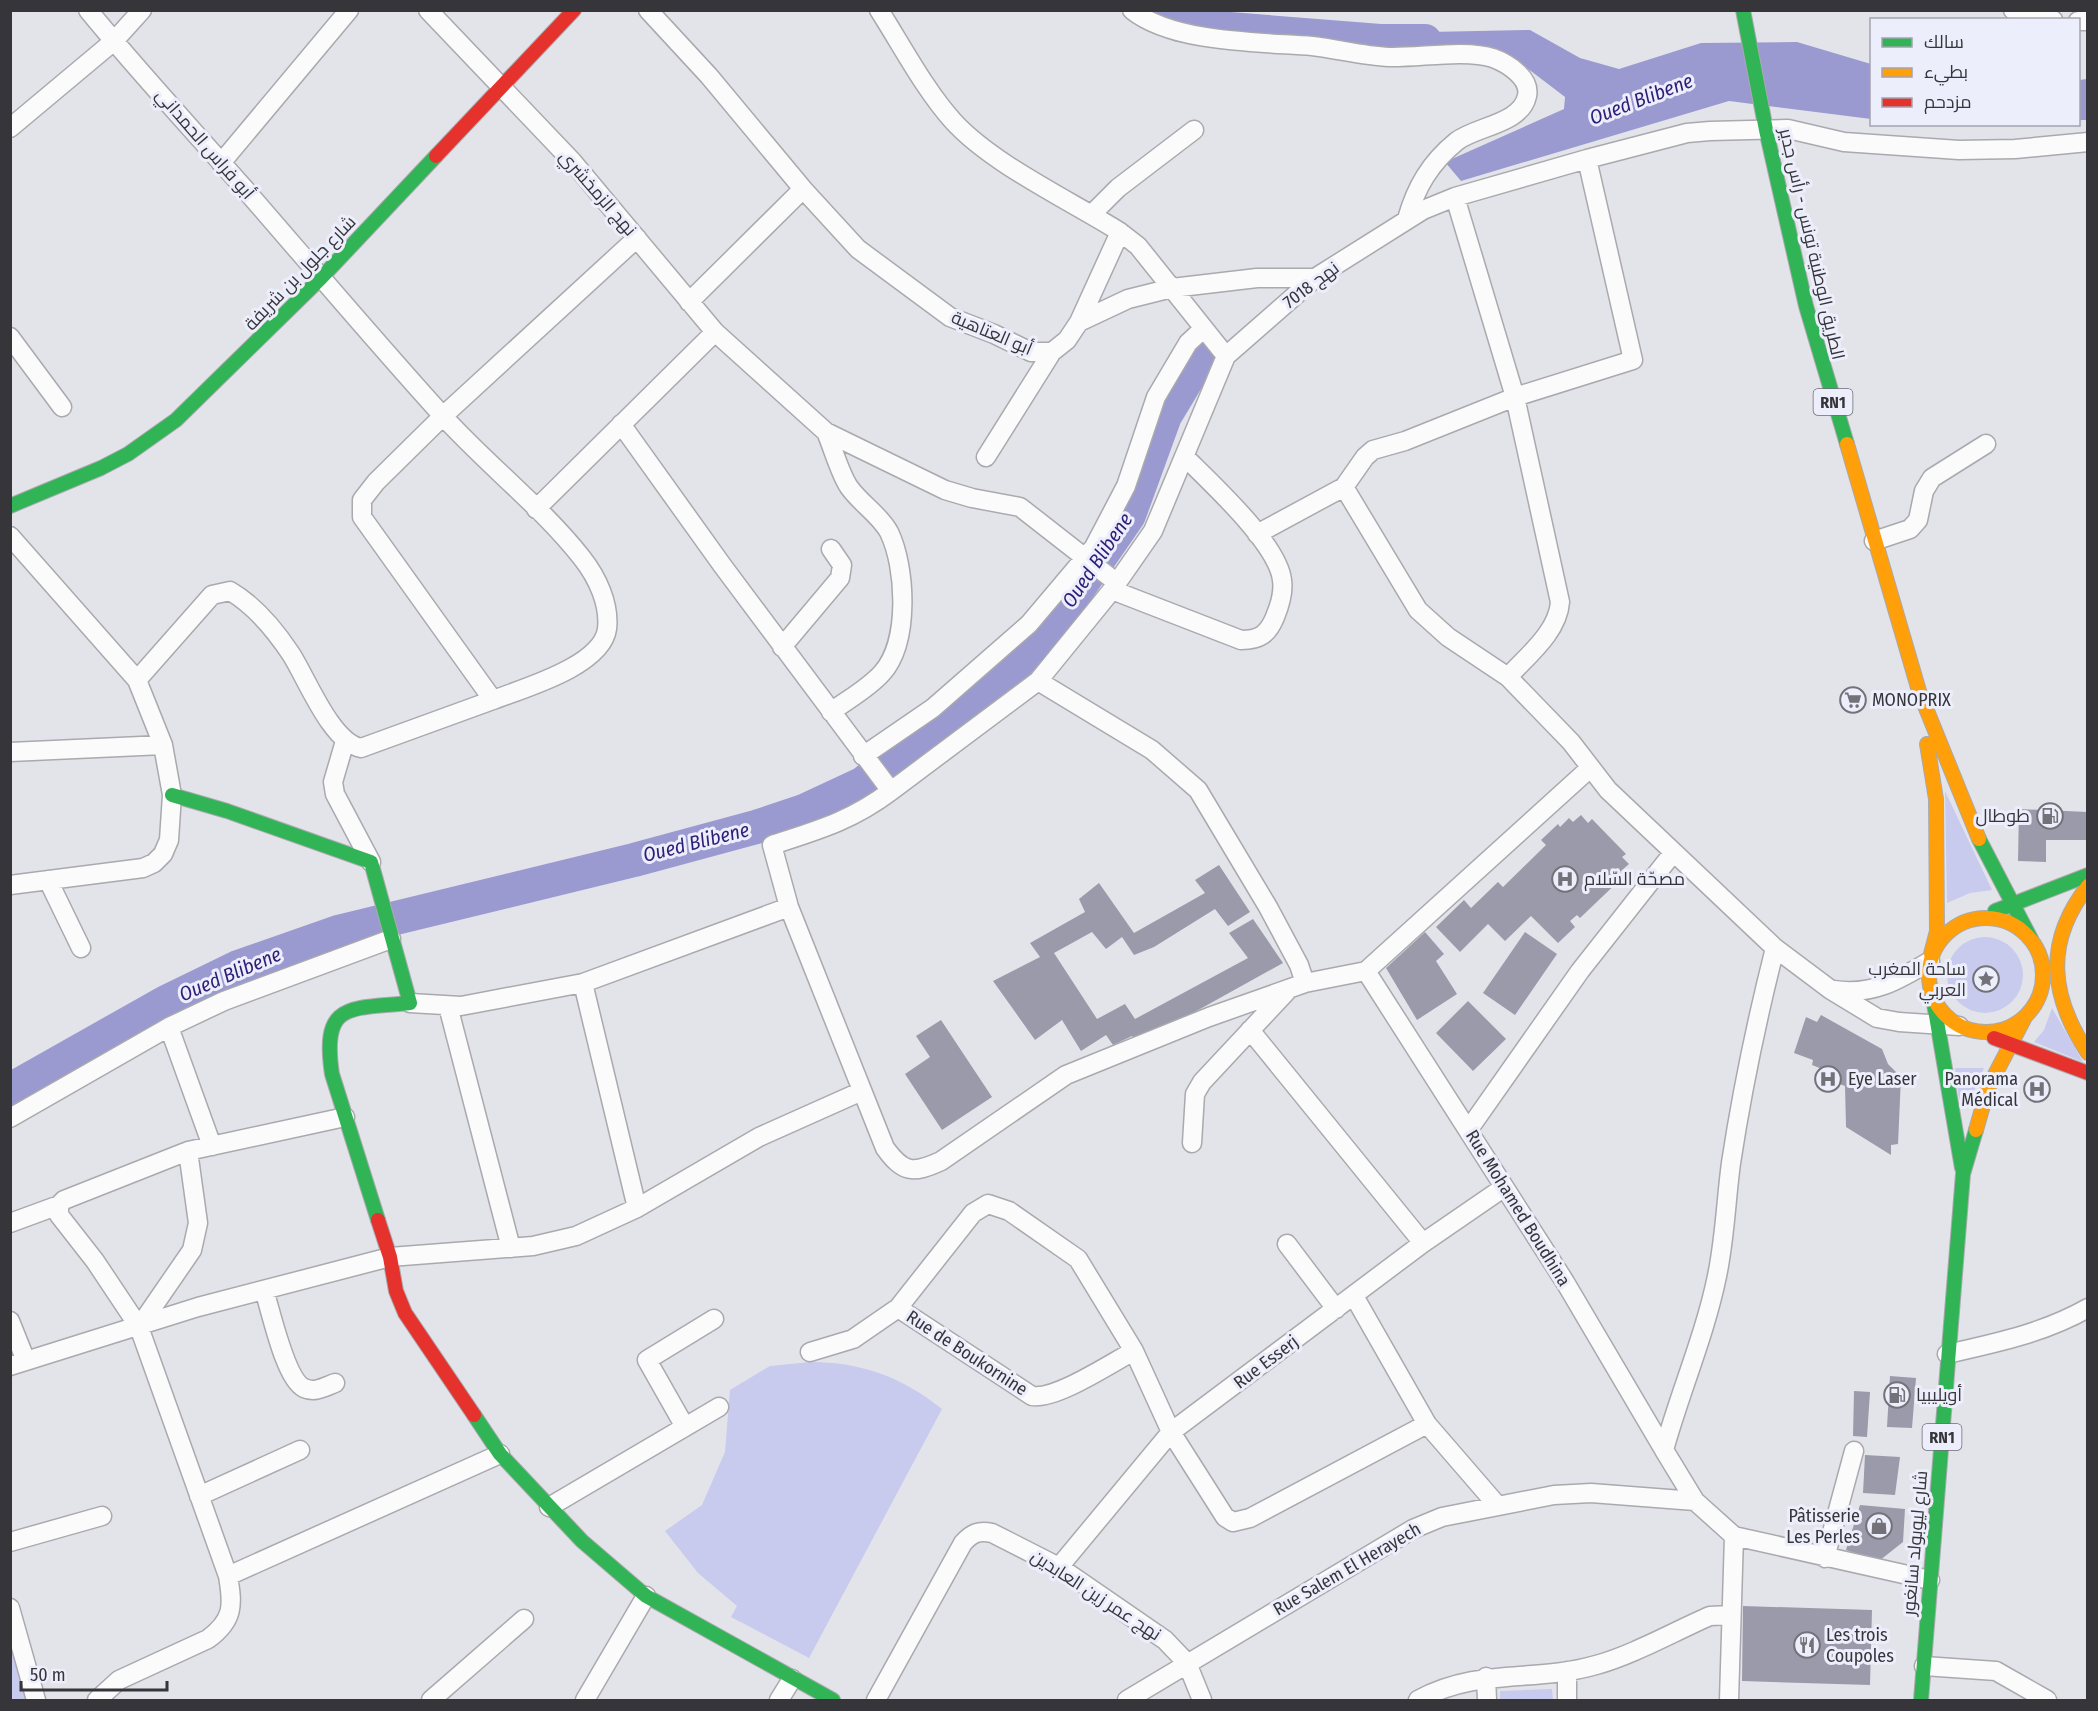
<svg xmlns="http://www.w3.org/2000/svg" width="2098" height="1711" viewBox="0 0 2098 1711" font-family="'Fira Sans Condensed',Cairo,sans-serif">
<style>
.green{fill:#c8caee}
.water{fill:#9a9ad1}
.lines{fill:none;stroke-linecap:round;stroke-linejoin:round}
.river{stroke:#9a9ad1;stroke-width:34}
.building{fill:#9a9aaa}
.street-casing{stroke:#a9a9ae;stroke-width:21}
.fast-casing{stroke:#a9a9ae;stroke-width:16}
.slow-casing{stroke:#a9a9ae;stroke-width:16}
.jam-casing{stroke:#a9a9ae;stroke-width:16}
.street{stroke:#fbfbfc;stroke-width:18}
.fast{stroke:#30b455;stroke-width:14}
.slow{stroke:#ff9f0a;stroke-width:14}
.jam{stroke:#e5322d;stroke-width:14}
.labels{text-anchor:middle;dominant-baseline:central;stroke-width:6;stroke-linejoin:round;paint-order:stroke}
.shield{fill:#edeefb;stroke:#6c6c74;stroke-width:1.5}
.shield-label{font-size:16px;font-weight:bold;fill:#35353a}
.street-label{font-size:18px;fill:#35353a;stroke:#edeefb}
.poi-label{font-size:18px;fill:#35353a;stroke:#edeefb;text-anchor:start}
.water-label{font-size:20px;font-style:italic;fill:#2d1e77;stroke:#edeefb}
</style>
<rect width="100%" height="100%" fill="#e3e4ea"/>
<path class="green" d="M1945 791 1992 890 1970 893 1947 903Z
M1947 975a38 38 0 1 1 76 0a38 38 0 1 1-76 0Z
M2052 1008 2083 1062 2034 1042 2044 1030Z
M1955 1068H1984L1970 1100 1959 1099Z
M810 1362C861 1362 902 1377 942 1409L809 1658 731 1617 737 1606 698 1573 665 1531 702 1505 725 1452 730 1390 770 1366Z
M11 1637 27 1700H11Z
M1552 1689 1553 1700H1500V1691Z"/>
<path class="water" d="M1530 30 1580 58 1619 69 1701 43 1797 42 1871 64V119L1729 101 1461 181 1445 162 1564 109 1565 97 1519 62 1479 49 1379 52 1380 33Z
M2087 79V120H2079V80Z"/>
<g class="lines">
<path class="river" d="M1160 10 1179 25 1380 41H1425
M10 1090 166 1002 238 967 338 932 634 860 756 827 804 811 862 784 1006 675 1047 634 1129 515 1165 416 1201 356"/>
</g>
<path class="building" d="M2019 809 2088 812V840H2046V862L2018 861Z
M1581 815 1588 823 1592 819 1626 854 1622 857 1629 864 1620 872 1624 876 1580 918 1577 915 1570 921 1575 927 1558 943 1531 916 1505 941 1488 924 1460 952 1436 927 1464 900 1471 908 1498 882 1503 887 1546 845 1541 840 1558 824 1560 827 1569 818 1573 822Z
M1219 865 1250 912 1228 926 1215 909 1154 947 1134 955 1122 937 1106 949 1092 932 1054 953 1097 1019 1125 1004 1135 1019 1248 958 1229 933 1253 919 1283 963 1137 1044 1132 1036 1113 1045 1106 1035 1081 1051 1062 1020 1035 1040 993 981 1040 957 1030 943 1085 912 1079 899 1099 883 1134 933 1205 893 1195 880Z
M1425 932 1444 954 1436 961 1457 994 1417 1020 1386 968Z
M1525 932 1557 954 1515 1015 1483 993Z
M1468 1001 1506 1039 1473 1071 1436 1033Z
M1821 1015 1882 1049 1888 1064 1901 1077 1898 1144 1891 1145V1155L1846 1127 1845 1086 1820 1077 1822 1069 1812 1065 1813 1060 1794 1053 1806 1017 1817 1022Z
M941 1020 992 1097 942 1130 905 1074 930 1057 916 1036Z
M1890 1376 1916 1378 1912 1428 1887 1427Z
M1854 1391 1870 1392 1867 1437 1853 1436Z
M1865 1455 1900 1457 1895 1495 1863 1493Z
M1860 1505 1905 1509 1903 1542 1879 1561 1846 1550Z
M1743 1606 1872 1610 1870 1685 1742 1681Z"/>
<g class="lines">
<g class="street-casing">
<path id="street" d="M88 10C138 71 191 128 243 187 309 263 374 340 441 414 486 464 541 506 582 558 597 577 610 604 607 629 602 666 524 688 493 700
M428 10 572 161 715 332 826 432 945 490 972 498 1020 507 1116 582
M648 10 709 76 803 189 689 302
M879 10C902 46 925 90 953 121 992 164 1069 200 1120 232L1138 246 1226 356
M1132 10C1173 43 1260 42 1312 46 1338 49 1363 56 1389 57 1420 58 1464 49 1493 58 1507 63 1531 78 1527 96 1521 124 1477 126 1457 141 1430 163 1416 187 1407 219
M2013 10 2053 20
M2078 21H2088
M10 128 114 41 142 10
M221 163 349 10
M803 189 858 249 950 317 994 334 1031 352H1052L1067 340 1079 322 1128 299 1172 288 1257 278H1315
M1455 197 1515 397 1560 602C1558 632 1527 656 1508 677
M1092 214 1118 188 1194 130
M1079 322 1120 232
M10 337 62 407
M621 424 722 565 891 791 1038 681 1152 750 1198 790 1268 907 1299 965 1305 983
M826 432C833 448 840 474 849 487 861 504 879 514 889 532 906 567 910 642 882 673 869 688 847 700 831 712
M986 457 1052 352
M1344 487 1418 610 1448 637 1508 677 1571 742 1608 790 1775 948 1831 990 1877 1018 1899 1022 1959 1026
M536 509 715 332
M1257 534 1344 487 1365 457 1373 450 1405 441 1515 397 1633 360 1587 159
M10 536 137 680 163 745 172 795 169 840 163 854 154 863 143 868 10 885
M1874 541 1910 529 1918 520 1924 491 1932 478 1986 444
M1112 590 1241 640C1260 640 1268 634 1275 617 1280 605 1284 593 1282 580 1278 544 1211 483 1185 457
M782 647 840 578 842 565 831 549
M137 680 212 595 230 591C254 605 275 630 291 654 307 679 331 742 361 748L493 700 362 517V500L376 482 443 416 637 238
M1038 681 1112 590 1153 531 1226 356 1315 278 1423 210 1455 197 1587 159 1687 133 1710 131 1788 129 1844 142 1959 150 2015 149 2088 142
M345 741 333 782 335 794 371 862
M10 752 163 745
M863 756 933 708 1029 624 1094 547 1126 486 1156 397 1188 343 1203 329
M891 791C851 821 818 830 772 845L789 907 885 1148C903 1173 913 1174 941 1161L1066 1075 1209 1017 1305 983 1366 971 1589 769
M48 880 81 948
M1366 971 1565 1282 1664 1450
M583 983 637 1208
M1834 990C1872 996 1899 980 1930 961
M410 1003 461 1006 583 983 789 907
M448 1006 511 1248
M169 1027 212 1146
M1250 1030 1423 1243
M10 1118 169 1027 224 1001 391 939
M1469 1129 1580 971 1673 853
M1192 1143 1195 1094 1202 1082 1287 991
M10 1223 59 1205
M1287 1244 1336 1309
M264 1290C271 1311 285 1379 304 1388 315 1393 324 1387 335 1383
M1354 1296 1427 1424 1497 1505
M898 1308 1032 1396C1056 1400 1111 1363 1134 1351
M10 1321 26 1361
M139 1327 192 1250 198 1223 188 1151
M810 1352 853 1339 898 1308 973 1213 988 1204 1009 1211 1078 1259 1134 1351 1171 1432 1225 1517 1233 1522 1250 1518 1427 1424
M1947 1354C1996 1343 2044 1333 2088 1308
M10 1366 198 1307 390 1257 533 1246 576 1236 637 1208 759 1137 862 1091
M685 1427 647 1360 714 1319
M199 1496 300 1450
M1695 1501 1664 1450C1680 1392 1705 1335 1717 1276 1725 1238 1726 1200 1731 1163 1742 1091 1757 1019 1775 948
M549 1507 719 1407
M10 1542 102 1516
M1825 1558 1854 1451
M1059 1567 1171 1432 1423 1243 1503 1188
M228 1576 500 1454
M10 1608 36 1700
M1924 1666 1996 1671 2047 1700
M1567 1671V1700
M1486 1677 1487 1700
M97 1700 119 1680 208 1639C234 1620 233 1605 228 1576L139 1327 95 1261 59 1215V1205L64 1200 188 1151 345 1117
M431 1700 524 1619
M585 1700 646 1596
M779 1700 792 1679
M876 1700 963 1543C972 1533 979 1530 992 1533L1059 1567 1165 1640 1187 1663 1202 1700
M1127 1700 1413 1529 1442 1517 1554 1495 1591 1493 1695 1501 1734 1536 1930 1580
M1418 1700C1479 1667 1534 1683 1596 1665 1633 1655 1675 1631 1710 1616L1730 1615
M1729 1700 1734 1536"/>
</g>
<g class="fast-casing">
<path id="fast" d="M1743 10 1766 130 1806 306 1847 444
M10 506 101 468 128 454 176 420 321 278 436 156
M172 795 227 811 371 862 410 1003C350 1009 321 1001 332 1074L378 1220
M1979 839 2031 939
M1995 911 2088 875
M1933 998 1962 1168
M474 1415 500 1454 582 1541 646 1596 833 1700
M1921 1700 1963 1174 1976 1130"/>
</g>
<g class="slow-casing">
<path id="slow" d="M1847 444 1919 691 1979 839
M1927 744 1936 799 1937 931 1931 954
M2088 886C2044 942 2050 996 2088 1053
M1929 975a57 57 0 1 1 114 0a57 57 0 1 1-114 0Z
M1976 1130 1988 1088 2025 1017"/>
</g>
<g class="jam-casing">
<path id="jam" d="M436 156 574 10
M1994 1038 2088 1073
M378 1220 390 1257 396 1291 405 1313 474 1415"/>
</g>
<use href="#street" class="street"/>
<use href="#fast" class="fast"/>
<use href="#slow" class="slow"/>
<use href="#jam" class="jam"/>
</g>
<defs>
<g id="supermarket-ring" transform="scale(1.35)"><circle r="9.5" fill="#edeefb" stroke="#727278" stroke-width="1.5"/><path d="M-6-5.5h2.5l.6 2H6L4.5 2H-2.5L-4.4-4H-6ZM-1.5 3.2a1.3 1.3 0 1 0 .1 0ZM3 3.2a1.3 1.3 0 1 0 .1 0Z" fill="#727278"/></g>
<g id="fuel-ring" transform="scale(1.35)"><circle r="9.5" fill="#edeefb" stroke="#727278" stroke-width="1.5"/><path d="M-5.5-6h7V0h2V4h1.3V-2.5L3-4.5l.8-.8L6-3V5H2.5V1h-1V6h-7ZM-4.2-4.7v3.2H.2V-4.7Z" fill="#727278"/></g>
<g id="hospital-ring" transform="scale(1.35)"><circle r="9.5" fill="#edeefb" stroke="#727278" stroke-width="1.5"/><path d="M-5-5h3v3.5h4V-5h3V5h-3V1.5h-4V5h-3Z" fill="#727278"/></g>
<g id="sight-ring" transform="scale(1.35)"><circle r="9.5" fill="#edeefb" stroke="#727278" stroke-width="1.5"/><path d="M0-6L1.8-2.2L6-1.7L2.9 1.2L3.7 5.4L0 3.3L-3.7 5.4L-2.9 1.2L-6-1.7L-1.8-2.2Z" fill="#727278"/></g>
<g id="shop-ring" transform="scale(1.35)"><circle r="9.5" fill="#edeefb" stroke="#727278" stroke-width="1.5"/><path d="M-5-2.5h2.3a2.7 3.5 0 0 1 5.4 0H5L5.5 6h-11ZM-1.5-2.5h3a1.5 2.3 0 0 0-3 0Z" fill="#727278"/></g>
<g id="restaurant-ring" transform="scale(1.35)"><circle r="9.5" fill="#edeefb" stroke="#727278" stroke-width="1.5"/><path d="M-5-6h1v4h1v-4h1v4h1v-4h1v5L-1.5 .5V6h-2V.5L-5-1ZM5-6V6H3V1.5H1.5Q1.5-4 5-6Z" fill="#727278"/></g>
</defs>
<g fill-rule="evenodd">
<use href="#supermarket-ring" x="1853" y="700"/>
<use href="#fuel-ring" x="2050" y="816"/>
<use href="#hospital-ring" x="1565" y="879"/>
<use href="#sight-ring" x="1986" y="979"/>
<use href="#hospital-ring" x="1828" y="1079"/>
<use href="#hospital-ring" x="2037" y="1089"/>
<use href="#fuel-ring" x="1897" y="1395"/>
<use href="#shop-ring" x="1879" y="1526"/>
<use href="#restaurant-ring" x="1807" y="1645"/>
</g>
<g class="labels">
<g class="shield">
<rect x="1813.5" y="389" width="39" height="26" rx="4.5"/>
<rect x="1922.5" y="1424" width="39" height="26" rx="4.5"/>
</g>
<g class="shield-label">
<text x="1833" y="402">RN1</text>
<text x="1942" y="1437">RN1</text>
</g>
<g class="street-label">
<text transform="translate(205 144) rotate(49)">أبو فراس الحمداني</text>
<text transform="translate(598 193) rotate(49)">نهج الزمخشري</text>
<text transform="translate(1812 244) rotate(77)">الطريق الوطنية تونس - رأس جدير</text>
<text transform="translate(300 273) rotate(-46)">شارع جلول بن شريفة</text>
<text transform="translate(1311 285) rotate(-37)">نهج 7018</text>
<text transform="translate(992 333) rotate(23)">أبو العتاهية</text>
<text transform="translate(1518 1208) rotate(58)">Rue Mohamed Boudhina</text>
<text transform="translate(967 1353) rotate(33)">Rue de Boukornine</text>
<text transform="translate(1266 1362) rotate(-37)">Rue Esserj</text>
<text transform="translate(1915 1543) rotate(-85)">شارع ليوبولد سانغور</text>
<text transform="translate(1347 1569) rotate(-30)">Rue Salem El Herayech</text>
<text transform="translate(1096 1595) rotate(33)">نهج عمر زين العابدين</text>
</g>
<g class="poi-label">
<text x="1872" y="700">MONOPRIX</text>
<text x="2030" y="816" text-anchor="end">طوطال</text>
<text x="1584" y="879">مصحّة السّلام</text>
<text x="1966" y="969" text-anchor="end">ساحة المغرب<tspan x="1966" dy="21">العربي</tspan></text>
<text x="1848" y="1079">Eye Laser</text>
<text x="2018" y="1079" text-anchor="end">Panorama<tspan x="2018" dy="21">Médical</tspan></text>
<text x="1916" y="1395">أويليبيا</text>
<text x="1860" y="1516" text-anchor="end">Pâtisserie<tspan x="1860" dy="21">Les Perles</tspan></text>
<text x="1826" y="1635">Les trois<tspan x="1826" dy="21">Coupoles</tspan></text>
</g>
<g class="water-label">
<text transform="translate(1641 99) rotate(-21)">Oued Blibene</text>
<text transform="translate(1097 560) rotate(-56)">Oued Blibene</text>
<text transform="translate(696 842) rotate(-14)">Oued Blibene</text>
<text transform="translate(230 974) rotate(-23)">Oued Blibene</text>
</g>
</g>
<rect width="2098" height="1711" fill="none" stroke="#35353a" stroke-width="24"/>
<rect x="1870" y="18" width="210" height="108" fill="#edeefb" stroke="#a3a4ae" stroke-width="1.5"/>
<rect x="1882" y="38" width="30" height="9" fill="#30b455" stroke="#a3a4ae" stroke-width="1.5"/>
<text x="1924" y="48" font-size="18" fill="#35353a">سالك</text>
<rect x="1882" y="68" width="30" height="9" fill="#ff9f0a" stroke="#a3a4ae" stroke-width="1.5"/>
<text x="1924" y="78" font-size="18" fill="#35353a">بطيء</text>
<rect x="1882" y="98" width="30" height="9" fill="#e5322d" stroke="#a3a4ae" stroke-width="1.5"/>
<text x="1924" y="108" font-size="18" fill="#35353a">مزدحم</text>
<path d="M21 1681v9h146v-9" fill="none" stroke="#35353a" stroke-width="3"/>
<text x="30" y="1681" font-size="18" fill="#35353a" stroke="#edeefb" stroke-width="4.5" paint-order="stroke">50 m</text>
</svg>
